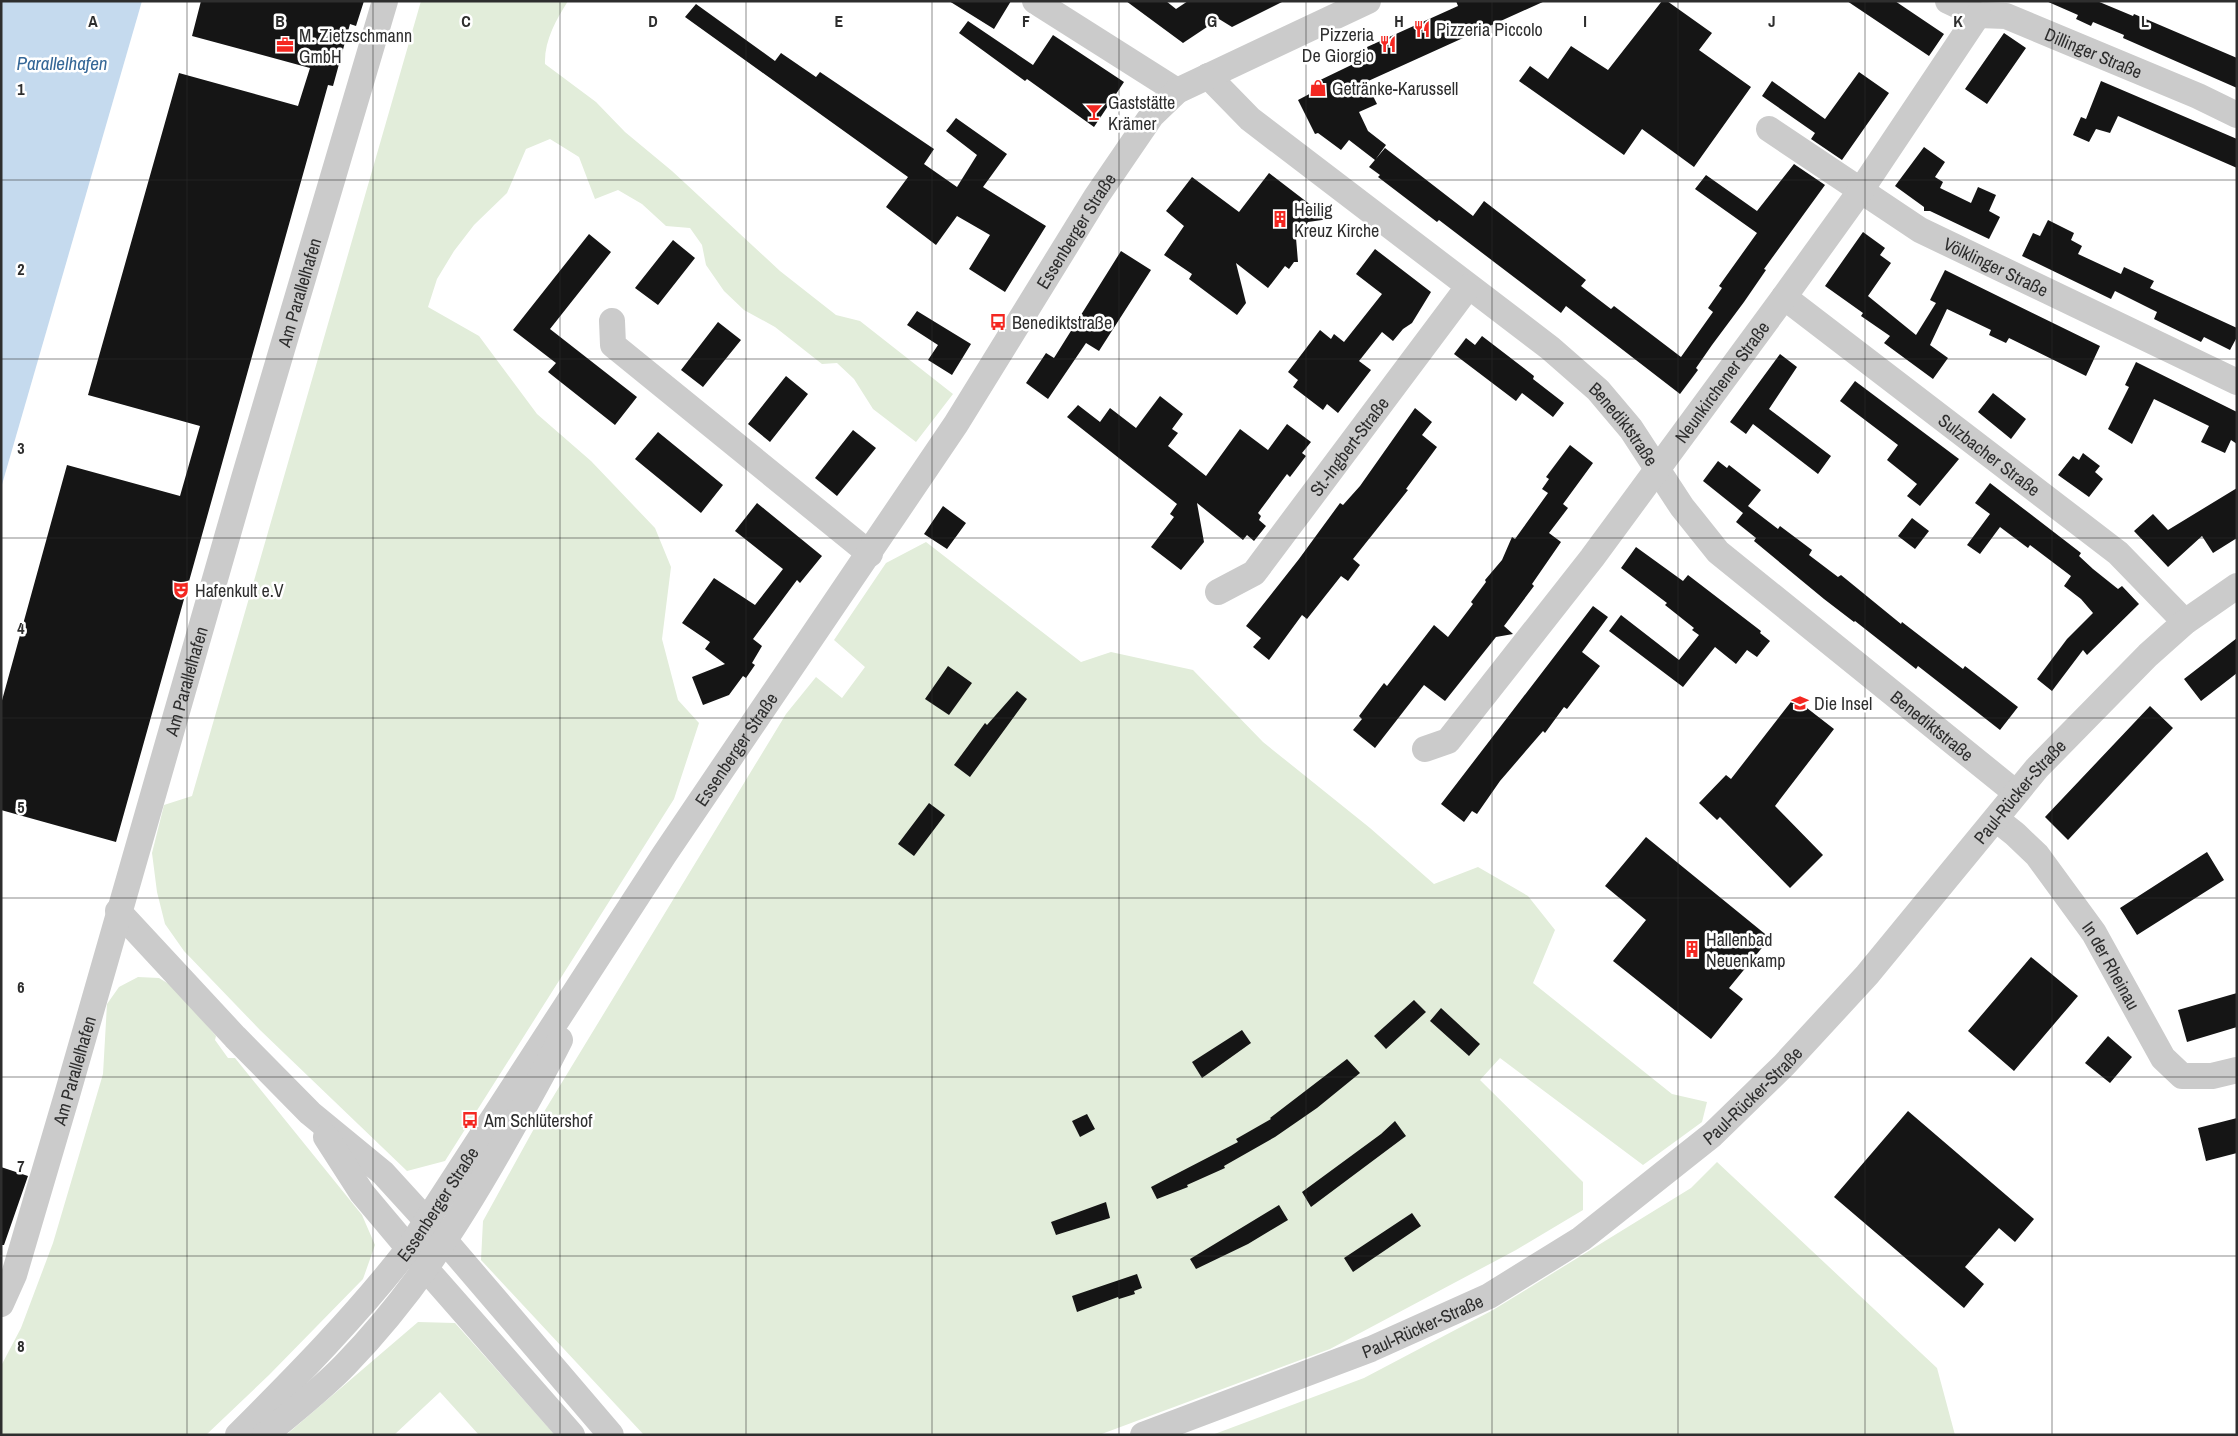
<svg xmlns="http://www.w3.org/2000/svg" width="2238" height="1436" viewBox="0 0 2238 1436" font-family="'Archivo Narrow',sans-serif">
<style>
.green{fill:#e2edda}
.water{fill:#c5daee}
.building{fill:#151515}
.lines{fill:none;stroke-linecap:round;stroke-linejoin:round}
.minor{stroke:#cbcbcb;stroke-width:26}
.grid{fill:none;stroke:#2e2e2e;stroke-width:1;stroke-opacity:0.55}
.labels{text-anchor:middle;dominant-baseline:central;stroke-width:5;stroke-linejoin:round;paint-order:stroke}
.poi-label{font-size:18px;fill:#2e2e2e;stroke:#fff;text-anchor:start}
.street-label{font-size:18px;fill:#2e2e2e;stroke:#fff}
.water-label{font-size:19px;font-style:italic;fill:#356797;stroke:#fff}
.grid-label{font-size:16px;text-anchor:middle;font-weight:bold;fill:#2e2e2e;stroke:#fff;stroke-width:5;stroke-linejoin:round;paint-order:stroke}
</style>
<rect width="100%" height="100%" fill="#fff"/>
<path class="green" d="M421 1H568C556 20 544 41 545 64L596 102 625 132 672 171 780 271 836 315 860 321 953 394 916 442 873 409 854 379 837 363 822 364 775 327 744 310 724 291 706 265 702 245 690 228 666 226 642 204 618 190 595 199 579 157 550 139 526 149 507 193 474 225 454 251 437 279 428 307 479 336 537 414 591 461 655 528 671 567 662 639 678 700 699 723 674 799 445 1161 407 1171 260 1030 184 951 165 924 157 892 152 853 164 805 192 796Z
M926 542 1081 662 1111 652 1193 670 1263 742 1370 828 1434 884 1478 867 1528 896 1555 930 1533 983 1672 1094 1707 1102 1702 1122 1643 1165 1500 1058 1480 1080 1583 1182V1210L1516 1250 1330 1349 1099 1435H644L481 1260 483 1221 536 1125 786 714 816 677 842 698 865 667 834 640 886 563Z
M138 977 159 978 174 987 216 1036 215 1040 228 1058H235L362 1215 375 1245 363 1279 269 1375 206 1435H1V1366L21 1328 53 1243 103 1074 107 1004 119 987Z
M1717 1162 1937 1368 1955 1435H1212L1364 1378 1493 1310 1691 1188Z
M418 1322 455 1323 555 1435H479L440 1392 394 1435H286Z"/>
<path class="water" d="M1 1H142L1 488Z"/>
<path class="building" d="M201 1H364L356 26 350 24 333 86 328 85 116 842 1 810V704L67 465 180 496 200 426 88 395 179 73 298 106 310 68 192 36Z
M949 1H1011L994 29Z
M1126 1H1166L1176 9 1188 1H1284L1232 27 1219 19 1183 43Z
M1456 1H1545L1366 82 1377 104 1359 112 1368 131 1386 145 1375 160 1349 140 1341 150 1318 133 1315 134 1298 100 1317 90 1314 83 1370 56 1367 47 1458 6Z
M1662 1H1667L1712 33 1699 50 1751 87 1694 167 1642 129 1624 155 1519 81 1530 66 1548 79 1571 46 1608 70Z
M1847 1H1895L1944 34 1929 56Z
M2046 1H2097L2133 16 2134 14 2237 58V88L2123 38 2124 35 2093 22 2091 26 2076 19 2078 15Z
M696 4 775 61 781 53 816 77 820 72 934 149 924 164 957 187 977 155 946 131 956 118 1007 154 983 187 1046 226 1005 292 969 269 990 235 957 216 936 245 886 207 908 177 685 17Z
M968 21 1033 65 1053 35 1124 82 1094 127 1027 79 1025 81 959 33Z
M2004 33 2026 48 1987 104 1965 89Z
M1859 72 1889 93 1842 160 1811 139 1815 133 1762 96 1772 81 1825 119Z
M2101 81 2237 139V168L2118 116 2110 133 2096 129 2089 142 2073 135 2081 117 2086 119Z
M1924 147 1945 162 1935 177 1943 182 1940 188 1971 203 1978 187 1996 195 1989 211 2000 217 1989 239 1930 211H1924V207L1895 186Z
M1385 148 1473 216 1484 201 1586 280 1581 286 1611 309 1614 306 1681 357 1713 312 1708 308 1722 288 1719 286 1757 233 1695 189 1706 175 1757 211 1794 164 1825 185 1764 269 1766 270 1744 302 1712 345 1696 368 1698 370 1680 394 1566 306 1561 313 1439 220 1437 222 1378 177 1380 175 1369 167Z
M1269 173 1329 219 1308 222 1296 238 1298 262H1294L1289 269 1285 266 1268 288 1236 263 1246 303 1237 315 1189 279 1192 274 1164 255 1184 226 1166 211 1192 177 1239 212Z
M2048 220 2074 233 2071 240 2082 246 2078 254 2121 274 2124 267 2154 281 2150 288 2237 328V337L2230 350 2204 337 2201 342 2154 319 2157 312 2115 291 2111 299 2022 256 2033 233 2040 236Z
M1863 232 1885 248 1880 255 1891 263 1868 296 1916 335 1936 303 1930 300 1945 270 2100 346 2086 376 2009 338 2006 343 1989 335 1991 330 1947 309 1930 345 1948 358 1933 379 1884 343 1890 336 1861 316 1863 313 1825 286Z
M589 234 611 252 550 329 637 397 615 425 548 372 556 363 513 330Z
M673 240 695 258 658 305 635 288Z
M1375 249 1431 292 1412 323 1403 329 1393 341 1382 332 1359 361 1371 370 1338 413 1327 404 1323 410 1293 387 1298 380 1288 372 1320 330 1331 339 1334 334 1344 342 1382 294 1356 274Z
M1121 251 1151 270 1099 351 1086 343 1048 399 1026 383 1046 353 1054 358Z
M917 311 971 344 952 375 928 360 938 345 907 325Z
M718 322 741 340 703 387 681 370Z
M1482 336 1534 376 1533 379 1564 403 1553 417 1522 393 1516 401 1454 354 1466 338 1475 345Z
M1780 354 1797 367 1769 409 1831 456 1818 474 1753 424 1746 434 1730 422Z
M2136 362 2237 412V444L2231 440 2225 453 2201 442 2209 426 2154 399 2132 444 2108 429 2129 387 2125 385Z
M786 376 808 394 770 442 748 424Z
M1855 381 1959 459 1920 506 1907 496 1917 484 1887 460 1898 445 1840 401Z
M1993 393 2026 419 2011 439 1978 412Z
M1160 396 1183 414 1172 429 1178 433 1168 446 1206 476 1240 429 1268 450 1287 424 1311 442 1302 453 1306 456 1290 477 1287 474 1258 513 1261 516 1259 520 1266 526 1254 541 1247 535 1243 540 1197 503 1204 542 1181 570 1151 547 1174 517 1170 514 1177 504 1067 417 1078 405 1100 422 1110 408 1136 428Z
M1415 408 1432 422 1422 435 1437 447 1406 489 1408 490 1353 559 1360 565 1348 581 1341 576 1307 619 1302 615 1269 660 1253 647 1261 638 1246 626 1299 559 1340 503 1343 505 1360 486Z
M853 430 876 448 837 496 815 478Z
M658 432 723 485 701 513 635 459Z
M1570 445 1593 463 1563 504 1568 508 1549 533 1561 542 1532 584 1534 586 1504 626 1513 634 1496 637 1445 701 1424 685 1375 748 1353 730 1362 719 1359 716 1384 683 1387 686 1434 625 1448 637 1473 604 1471 602 1486 582 1485 580 1502 560 1512 537 1515 539 1548 493 1542 489 1549 479 1546 477Z
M2083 453 2100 466 2095 472 2103 479 2089 497 2058 475 2073 456 2079 460Z
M1718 461 1727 468 1729 465 1761 490 1748 506 1778 529 1780 526 1812 550 1809 555 1838 577 1841 575 1901 624 1902 622 1963 669 1965 666 2018 707 2000 730 1918 666 1916 669 1855 621 1854 622 1824 599 1754 541 1756 538 1736 522 1743 513 1703 481Z
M1990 483 2081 553 2079 556 2093 569 2118 589 2122 586 2139 604 2087 655 2083 650 2052 691 2037 679 2067 639 2093 613 2081 599 2064 586 2071 576 2030 545 2028 548 2000 527 1980 554 1967 545 1990 514 1975 503Z
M2237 488V538L2213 553 2202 536 2168 567 2134 531 2153 514 2168 530Z
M757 503 822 556 800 583 797 580 753 639 762 646 752 663 755 665 746 678 743 676 729 695 703 705 692 677 725 664 705 649 710 642 682 623 714 578 755 605 783 569 735 531Z
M943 506 966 523 947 549 924 534Z
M1912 518 1929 531 1915 549 1898 536Z
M1636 547 1683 581 1688 575 1761 631 1760 633 1770 641 1757 657 1747 650 1736 664 1715 647 1683 687 1609 631 1621 615 1679 660 1699 635 1692 630 1694 628 1665 605 1667 603 1621 568Z
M1593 606 1608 617 1582 652 1600 666 1567 709 1564 707 1545 733 1543 731 1500 781 1477 814 1472 811 1464 822 1441 804Z
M2237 638V673L2201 701 2184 679Z
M948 666 972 683 949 715 925 699Z
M1017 691 1027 699 970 777 954 765 985 723 987 725Z
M1794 698 1834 729 1775 806 1823 855 1790 888 1720 817 1717 820 1699 803 1726 775 1731 779Z
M2150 706 2173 728 2068 840 2045 817Z
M929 803 945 815 914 856 898 844Z
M1646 837 1770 938 1729 988 1743 999 1711 1039 1613 961 1646 920 1605 886Z
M2207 852 2224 880 2137 935 2120 908Z
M2031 957 2078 996 2014 1071 1968 1031Z
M2237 993V1027L2187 1042 2178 1010Z
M1414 1000 1426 1012 1386 1049 1374 1036Z
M1441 1008 1480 1044 1469 1056 1430 1021Z
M1242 1030 1251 1043 1202 1078 1192 1062Z
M2108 1036 2132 1057 2110 1083 2085 1063Z
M1347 1059 1360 1073 1317 1108 1275 1137 1224 1166 1225 1168 1187 1185 1188 1187 1157 1199 1151 1187 1238 1142 1236 1139 1271 1119 1270 1118Z
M1908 1111 2034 1219 2015 1242 1999 1228 1965 1267 1984 1284 1964 1308 1834 1197Z
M1087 1114 1095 1129 1080 1137 1072 1121Z
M2237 1118V1153L2206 1161 2198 1128Z
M1395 1121 1406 1136 1311 1207 1302 1192 1381 1134Z
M1 1167 28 1176 4 1245H1Z
M1106 1202 1110 1218 1056 1235 1051 1222Z
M1279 1205 1288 1220 1248 1244 1196 1269 1190 1259Z
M1412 1213 1421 1226 1353 1272 1344 1258Z
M1137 1274 1142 1288 1134 1291 1135 1294 1119 1299 1118 1297 1077 1312 1072 1296Z"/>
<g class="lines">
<g class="minor">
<path d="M1035 1 1177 91"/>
<path id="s1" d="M1948 1 1978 15 2006 16 2198 96 2237 115"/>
<path id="s2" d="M1208 76 1250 119 1550 348 1598 390 1631 429 1682 507 1718 552 2016 793"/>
<path id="s3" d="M1769 129 1920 230 2237 382"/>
<path id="s4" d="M1784 297 2118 553 2185 622"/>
<path d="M612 321 613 345 870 554"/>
<path id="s5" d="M1218 592 1254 573 1468 287"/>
<path id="s6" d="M1425 749 1448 741 1592 558 1784 297 1861 190 1978 15"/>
<path id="s7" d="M1996 819 2015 834 2037 855 2094 933 2163 1058 2182 1076H2212L2237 1070"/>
<path d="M118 911 235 1037 310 1113 383 1173 446 1242 611 1435"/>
<path d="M326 1137 362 1193 426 1269 572 1435"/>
<path id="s8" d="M1 1304 14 1275 67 1095 244 478 385 1"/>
<path id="s9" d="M238 1435C298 1375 357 1315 409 1248L664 855 956 424 1096 197 1152 115 1177 91 1368 1"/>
<path d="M265 1435C292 1412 321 1390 345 1365 410 1298 456 1227 502 1146 522 1111 542 1076 560 1040"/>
<path id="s10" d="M1143 1435 1371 1349 1489 1296 1581 1239 1712 1135 1784 1065 1867 975 2037 768 2148 655 2185 622 2237 586"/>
</g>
</g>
<path class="grid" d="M187 1V1435M373 1V1435M560 1V1435M746 1V1435M932 1V1435M1119 1V1435M1306 1V1435M1492 1V1435M1678 1V1435M1865 1V1435M2052 1V1435M1 180H2237M1 359H2237M1 538H2237M1 718H2237M1 898H2237M1 1077H2237M1 1256H2237"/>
<defs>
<g id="restaurant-bare" transform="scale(1.35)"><path d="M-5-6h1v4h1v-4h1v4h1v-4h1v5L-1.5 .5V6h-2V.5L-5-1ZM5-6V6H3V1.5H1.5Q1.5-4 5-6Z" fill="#f42721" stroke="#fff" stroke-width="2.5" paint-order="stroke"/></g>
<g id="office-bare" transform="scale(1.35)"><path d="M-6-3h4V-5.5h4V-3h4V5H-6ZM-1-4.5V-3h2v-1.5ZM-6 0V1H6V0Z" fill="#f42721" stroke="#fff" stroke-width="2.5" paint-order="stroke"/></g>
<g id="shop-bare" transform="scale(1.35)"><path d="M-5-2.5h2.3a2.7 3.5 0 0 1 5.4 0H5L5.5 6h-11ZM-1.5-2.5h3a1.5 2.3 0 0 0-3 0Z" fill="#f42721" stroke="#fff" stroke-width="2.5" paint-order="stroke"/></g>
<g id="bar-bare" transform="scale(1.35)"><path d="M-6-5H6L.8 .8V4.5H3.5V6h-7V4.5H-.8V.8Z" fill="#f42721" stroke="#fff" stroke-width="2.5" paint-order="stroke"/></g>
<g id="building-bare" transform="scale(1.35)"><path d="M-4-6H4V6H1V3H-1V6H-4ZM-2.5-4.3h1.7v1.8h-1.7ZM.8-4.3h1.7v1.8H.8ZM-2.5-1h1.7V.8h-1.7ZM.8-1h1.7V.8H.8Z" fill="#f42721" stroke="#fff" stroke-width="2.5" paint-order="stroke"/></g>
<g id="bus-bare" transform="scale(1.35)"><path d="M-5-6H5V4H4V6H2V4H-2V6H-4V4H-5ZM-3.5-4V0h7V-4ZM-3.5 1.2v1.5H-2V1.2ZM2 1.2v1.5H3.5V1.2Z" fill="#f42721" stroke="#fff" stroke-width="2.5" paint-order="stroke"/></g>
<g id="theatre-bare" transform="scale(1.35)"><path d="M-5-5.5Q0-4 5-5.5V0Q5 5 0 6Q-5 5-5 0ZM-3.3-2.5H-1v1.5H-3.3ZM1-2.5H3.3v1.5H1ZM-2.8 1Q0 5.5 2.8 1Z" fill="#f42721" stroke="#fff" stroke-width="2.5" paint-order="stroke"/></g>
<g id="school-bare" transform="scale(1.35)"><path d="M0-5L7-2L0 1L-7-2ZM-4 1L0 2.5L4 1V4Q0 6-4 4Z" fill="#f42721" stroke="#fff" stroke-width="2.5" paint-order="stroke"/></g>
</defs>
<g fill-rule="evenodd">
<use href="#restaurant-bare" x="1422" y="29"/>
<use href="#restaurant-bare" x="1388" y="44"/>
<use href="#office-bare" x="285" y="45"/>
<use href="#shop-bare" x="1318" y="88"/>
<use href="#bar-bare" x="1094" y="112"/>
<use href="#building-bare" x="1280" y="219"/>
<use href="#bus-bare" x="998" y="322"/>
<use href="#theatre-bare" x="181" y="590"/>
<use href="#school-bare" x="1800" y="703"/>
<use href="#building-bare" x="1692" y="949"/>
<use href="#bus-bare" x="470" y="1120"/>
</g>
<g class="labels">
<g class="poi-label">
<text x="1436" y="29">Pizzeria Piccolo</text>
<text x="1374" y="34" text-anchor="end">Pizzeria<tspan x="1374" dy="21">De Giorgio</tspan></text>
<text x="299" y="35">M. Zietzschmann<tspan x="299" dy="21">GmbH</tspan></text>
<text x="1332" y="88">Getränke-Karussell</text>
<text x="1108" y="102">Gaststätte<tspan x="1108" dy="21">Krämer</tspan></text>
<text x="1294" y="209">Heilig<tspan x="1294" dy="21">Kreuz Kirche</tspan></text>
<text x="1012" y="322">Benediktstraße</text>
<text x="195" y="590">Hafenkult e.V</text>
<text x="1814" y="703">Die Insel</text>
<text x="1706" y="939">Hallenbad<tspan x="1706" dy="21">Neuenkamp</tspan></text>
<text x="484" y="1120">Am Schlütershof</text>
</g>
<g class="street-label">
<text stroke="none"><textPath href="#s1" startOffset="156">Dillinger Straße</textPath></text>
<text stroke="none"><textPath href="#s9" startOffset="1470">Essenberger Straße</textPath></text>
<text stroke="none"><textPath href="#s3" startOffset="266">Völklinger Straße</textPath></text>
<text stroke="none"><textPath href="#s8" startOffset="1055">Am Parallelhafen</textPath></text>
<text stroke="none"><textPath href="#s6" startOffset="476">Neunkirchener Straße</textPath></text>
<text stroke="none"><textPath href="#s2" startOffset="544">Benediktstraße</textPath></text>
<text stroke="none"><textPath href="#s5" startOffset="199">St.-Ingbert-Straße</textPath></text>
<text stroke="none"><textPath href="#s4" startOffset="259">Sulzbacher Straße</textPath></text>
<text stroke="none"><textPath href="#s8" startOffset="650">Am Parallelhafen</textPath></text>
<text stroke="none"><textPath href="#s2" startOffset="979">Benediktstraße</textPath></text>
<text stroke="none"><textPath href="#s9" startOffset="850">Essenberger Straße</textPath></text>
<text stroke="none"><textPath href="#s10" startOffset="1110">Paul-Rücker-Straße</textPath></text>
<text stroke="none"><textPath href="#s7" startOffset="188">In der Rheinau</textPath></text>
<text stroke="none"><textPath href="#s8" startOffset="245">Am Parallelhafen</textPath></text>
<text stroke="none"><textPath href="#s10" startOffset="705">Paul-Rücker-Straße</textPath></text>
<text stroke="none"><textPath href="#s9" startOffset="306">Essenberger Straße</textPath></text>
<text stroke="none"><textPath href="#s10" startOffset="300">Paul-Rücker-Straße</textPath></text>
</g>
<g class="water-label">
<text x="62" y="63">Parallelhafen</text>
</g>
</g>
<g class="grid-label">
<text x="93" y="27">A</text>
<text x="280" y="27">B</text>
<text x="466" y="27">C</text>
<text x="653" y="27">D</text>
<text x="839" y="27">E</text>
<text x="1026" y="27">F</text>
<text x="1212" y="27">G</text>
<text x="1399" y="27">H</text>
<text x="1585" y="27">I</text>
<text x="1772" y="27">J</text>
<text x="1958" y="27">K</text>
<text x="2145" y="27">L</text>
<text x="21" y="95">1</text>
<text x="21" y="275">2</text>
<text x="21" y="454">3</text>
<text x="21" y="634">4</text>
<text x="21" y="813">5</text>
<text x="21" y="993">6</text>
<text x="21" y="1172">7</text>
<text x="21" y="1352">8</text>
</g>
<rect width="2238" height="1436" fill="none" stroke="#2e2e2e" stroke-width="5"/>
</svg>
